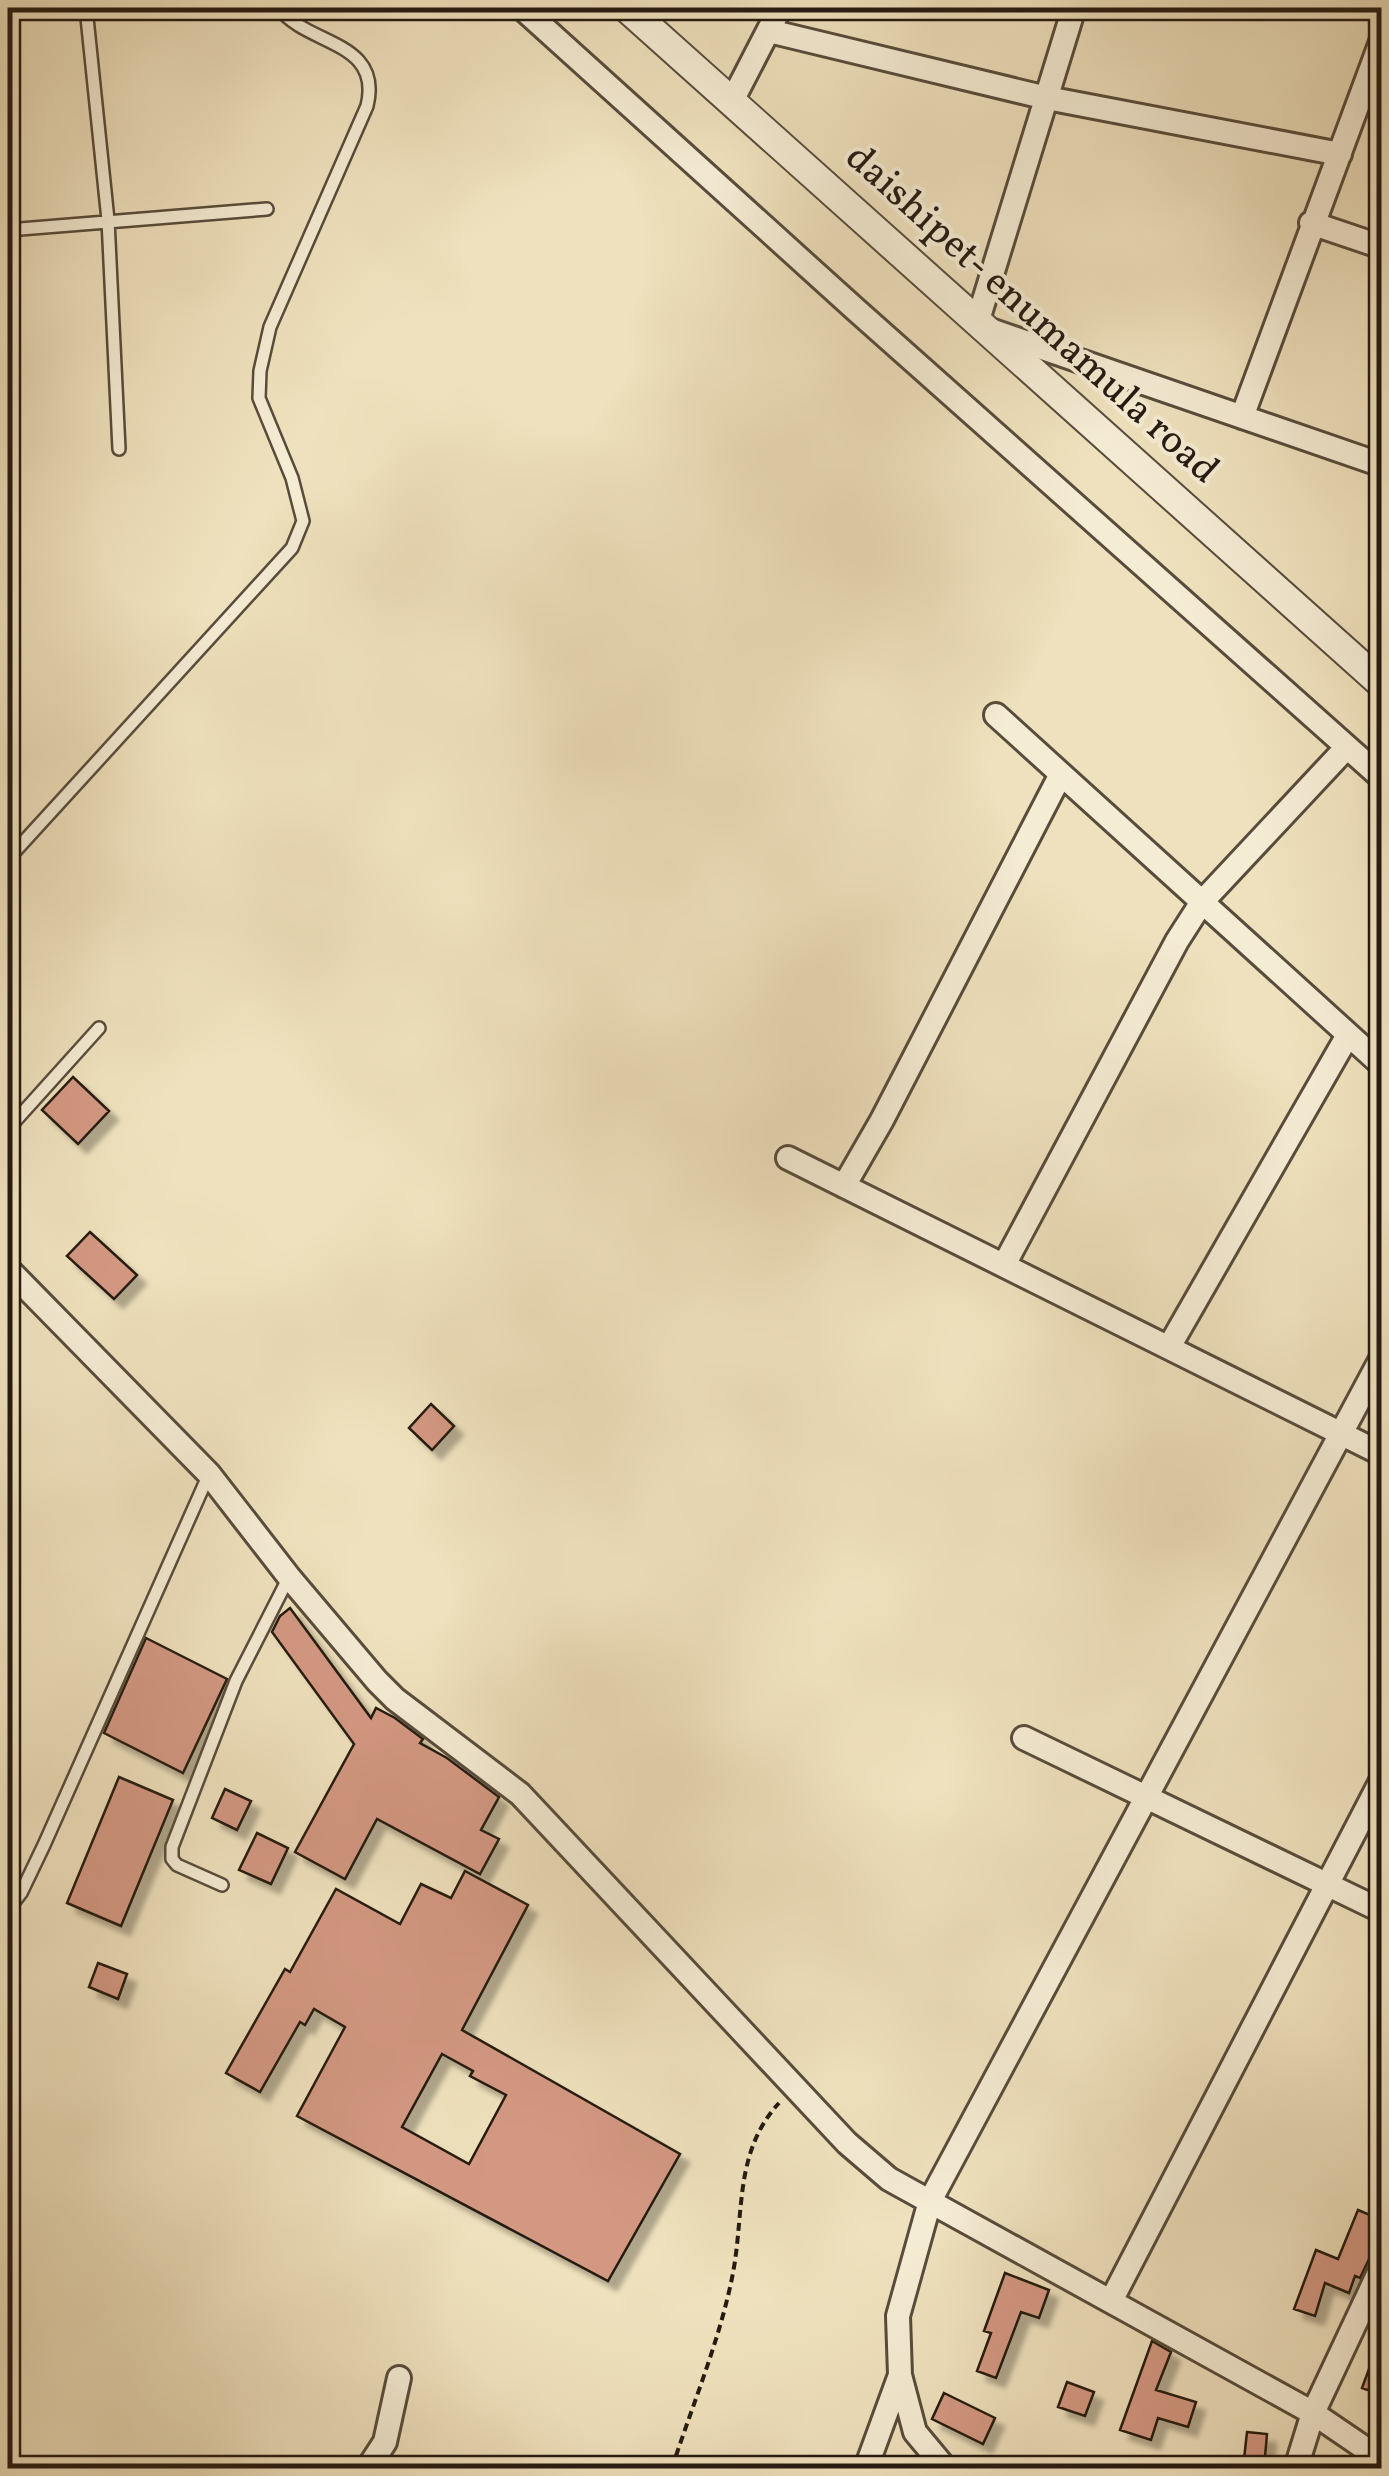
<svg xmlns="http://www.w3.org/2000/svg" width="1389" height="2476" viewBox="0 0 1389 2476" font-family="Vollkorn,serif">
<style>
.building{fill:#d39882;stroke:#251a11;stroke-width:2.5;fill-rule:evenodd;filter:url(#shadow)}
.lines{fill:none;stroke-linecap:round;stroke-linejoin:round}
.service-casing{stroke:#584c3c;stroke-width:16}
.minor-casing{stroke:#584c3c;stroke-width:28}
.tertiary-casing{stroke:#584c3c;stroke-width:32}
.path{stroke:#251a11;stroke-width:4;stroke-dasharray:8 5;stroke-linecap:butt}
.service{stroke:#f5ecd4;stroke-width:11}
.minor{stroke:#f5ecd4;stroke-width:22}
.tertiary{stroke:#f5ecd4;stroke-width:28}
.labels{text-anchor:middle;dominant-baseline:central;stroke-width:8;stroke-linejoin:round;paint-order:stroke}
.street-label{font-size:40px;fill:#251a11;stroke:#f5ecd4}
</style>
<defs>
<filter id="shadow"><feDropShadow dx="9" dy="9" stdDeviation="2.5" flood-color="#0004"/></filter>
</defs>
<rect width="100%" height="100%" fill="#efe1bd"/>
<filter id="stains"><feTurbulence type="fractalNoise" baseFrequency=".002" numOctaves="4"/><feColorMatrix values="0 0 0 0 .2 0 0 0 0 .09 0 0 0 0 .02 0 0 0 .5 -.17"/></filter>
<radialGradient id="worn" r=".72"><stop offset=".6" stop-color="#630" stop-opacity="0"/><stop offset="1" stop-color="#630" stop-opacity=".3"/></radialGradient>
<path class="building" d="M73 1077 109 1111 78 1144 42 1110Z
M90 1232 137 1275 114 1299 67 1256Z
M431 1404 454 1426 432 1450 409 1428Z
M290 1608 371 1718 376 1708 395 1718 423 1739 420 1743 447 1758 499 1797 481 1830 499 1839 480 1874 377 1819 345 1879 295 1852 354 1744 272 1632 280 1616Z
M146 1638 227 1679 183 1773 104 1733Z
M119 1777 173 1800 121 1926 67 1903Z
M225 1789 251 1801 237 1830 212 1818Z
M257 1833 288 1848 271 1884 239 1870Z
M465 1871 528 1905 462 2030 680 2154 608 2281 297 2116 345 2027 314 2009 305 2025 300 2022 260 2092 226 2073 285 1969 290 1972 336 1889 400 1924 421 1884 451 1898ZM442 2054 473 2071 470 2076 506 2095 469 2164 402 2127Z
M98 1963 127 1974 118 1999 89 1987Z
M1358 2210 1382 2220V2251L1369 2259 1360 2278 1355 2276 1349 2293 1325 2283 1315 2316 1294 2309 1316 2250 1338 2259Z
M1005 2273 1049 2290 1039 2318 1021 2312 996 2378 977 2371 991 2333 984 2331Z
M1152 2341 1171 2352 1156 2390 1196 2402 1188 2427 1158 2418 1151 2440 1120 2430Z
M1379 2342H1382V2395L1362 2388Z
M1067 2382 1094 2392 1085 2416 1058 2407Z
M944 2393 995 2418 983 2444 932 2419Z
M1247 2432 1267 2434 1264 2468H1243Z"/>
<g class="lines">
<g class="service-casing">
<path id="service" d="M86 8 108 220 119 449
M8 230 267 209
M8 859 292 548 303 521 292 478 259 398 260 371 270 327 367 106C383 40 307 46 279 8
M8 1129 99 1028
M222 1885 177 1865 172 1859V1847L236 1681 289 1577
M8 1910 21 1893 44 1845 209 1474"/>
</g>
<g class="minor-casing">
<path id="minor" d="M522 8 855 309 1382 778
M769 31 1047 98 1340 154
M732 101 780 8
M1311 223 1382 247
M978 320 1074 8
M993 331 1382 465
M1242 417 1382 39
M996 715 1382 1065
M788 1158 1382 1454
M844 1186 882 1120 1061 774
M1004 1265 1177 941 1202 902 1347 747
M8 1269 209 1474 289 1577 377 1681 395 1699 520 1794 847 2143 889 2179 1313 2413 1382 2460
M1169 1347 1348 1035
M1024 1738 1382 1911
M1111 2301 1382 1779
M368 2468 385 2442 399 2378
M866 2468 900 2375
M945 2468 915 2432 900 2375 898 2316 930 2201 1382 1357
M1296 2468 1313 2413 1382 2266"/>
</g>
<g class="tertiary-casing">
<path id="tertiary" d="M627 8 1382 684"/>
</g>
<path class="path" d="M672 2468C692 2406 719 2342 732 2278 745 2215 733 2153 779 2103"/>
<use href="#service" class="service"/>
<use href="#minor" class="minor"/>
<use href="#tertiary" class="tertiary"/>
</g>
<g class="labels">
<g class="street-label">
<text transform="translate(1031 315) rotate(42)">daishipet- enumamula road</text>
</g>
</g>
<rect width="1389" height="2476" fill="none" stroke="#efe1bd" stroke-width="40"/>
<rect x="10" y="10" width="1369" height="2456" fill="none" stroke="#251a11" stroke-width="5"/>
<rect x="20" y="20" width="1349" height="2436" fill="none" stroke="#251a11" stroke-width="2.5"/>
<rect width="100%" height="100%" filter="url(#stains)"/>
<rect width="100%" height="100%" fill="url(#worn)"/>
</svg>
